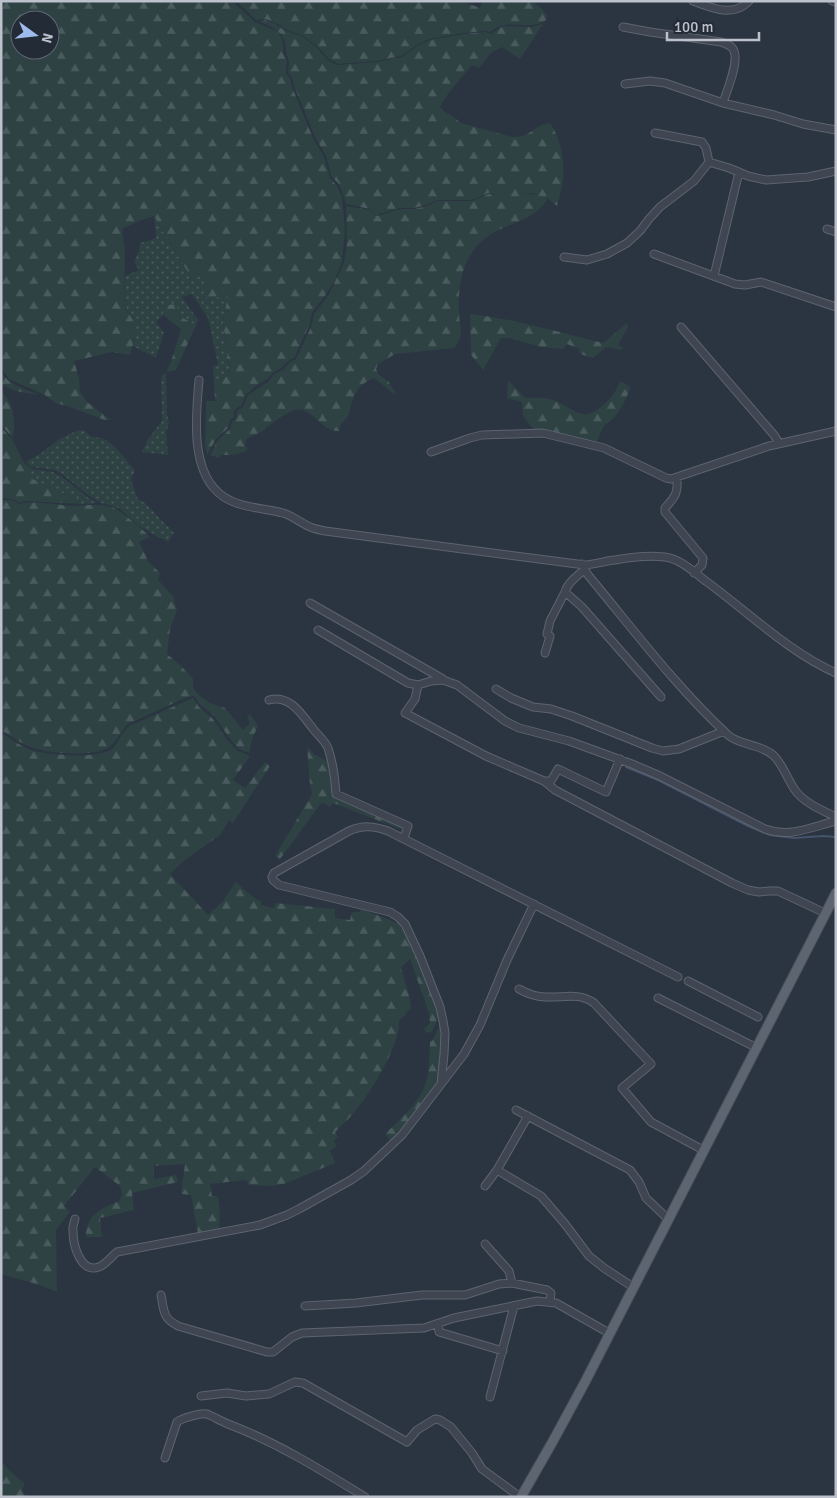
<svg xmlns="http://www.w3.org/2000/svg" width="837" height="1498" viewBox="0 0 837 1498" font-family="Signika,sans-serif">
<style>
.grass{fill:url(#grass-dots)}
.forest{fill:url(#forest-firs);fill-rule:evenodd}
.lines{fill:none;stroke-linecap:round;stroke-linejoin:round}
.stream{stroke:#45536a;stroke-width:2}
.minor-casing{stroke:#5d646f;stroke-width:9}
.major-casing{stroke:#484f5b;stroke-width:11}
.minor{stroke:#3f4651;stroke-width:7}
.major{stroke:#5d6571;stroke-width:9}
</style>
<defs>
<pattern id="grass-dots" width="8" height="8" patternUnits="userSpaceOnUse" patternTransform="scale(1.25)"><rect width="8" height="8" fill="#2e4143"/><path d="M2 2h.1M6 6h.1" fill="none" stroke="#4a5b5d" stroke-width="1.8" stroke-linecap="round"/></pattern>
<pattern id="forest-firs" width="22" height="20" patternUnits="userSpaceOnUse" patternTransform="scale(1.25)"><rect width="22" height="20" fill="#2e4143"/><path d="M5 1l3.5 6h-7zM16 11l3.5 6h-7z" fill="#4a5b5d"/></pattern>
</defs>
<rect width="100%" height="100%" fill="#2b3441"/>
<path class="grass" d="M154 216 192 279H205L228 296 223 321 230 374 214 382 213 366 218 365 208 318 192 294 182 297 198 320 196 325 177 315 165 306 163 315 156 322 164 333 156 358 133 346 135 337 133 318 127 310 124 299 125 276 139 270 134 262 139 250 140 243 156 238Z
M166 372 167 415 169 422 166 433 168 455 142 452 148 439 162 421 161 377Z
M80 430C86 430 86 433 91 436 95 438 101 437 106 440 118 447 126 461 135 470L131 480 138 499 145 503 174 533 168 542 158 537 138 525 119 508 101 503 88 495 62 474 54 470 32 467 25 462 40 454 58 440 69 434Z
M33 469 53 472 61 476 87 497 98 503 81 504 57 490 29 478 30 474Z"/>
<path class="forest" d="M1 1H232L255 22 276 31 280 35 283 43V53L287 62 286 73 290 79 292 87 313 138 324 157 330 178 337 186 342 197 345 230 342 262 336 277 327 293 312 313 309 326 294 358 289 360 281 368 273 373 266 380 254 387 250 392 246 394 241 406C235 408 234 411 234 417L230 420 228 428 216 439 207 455 205 445 206 401H215L214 382 230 374 223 321 228 296 207 299 205 279H192L154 216 139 221 122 229 125 252 124 299 127 310 136 325 135 337 130 355 112 352 74 361 79 378 80 392 87 402 111 420H105L67 406 55 403 45 395 9 379 1 368ZM20 20H50V50H20Z
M236 1H461L480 8 483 1H533L542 9 547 16 546 20C534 29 519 23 505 25 500 25 495 29 490 32L486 31 463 33 429 39 418 44 401 56 377 61 338 64 329 59 317 46 303 36 285 29 280 25 269 20 263 19 256 20Z
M264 20 274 23 284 30 303 37 316 47 328 60 337 65 377 62 402 57 418 45 430 40 463 34 486 32 491 34 503 26 531 27 543 24 520 59 502 47 492 52 479 68 472 65 448 94 440 107 445 112 451 115 461 123 512 137C531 138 535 124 550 123 567 149 566 178 557 206L548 199 532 193 498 195 489 193 471 200H439L422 206 414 208H400L376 215 370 209 346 204 342 191 338 183 332 177 326 156 315 137 294 86 292 78 288 72 289 62 286 52 285 42 281 34 270 26 258 21Z
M489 194C509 197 528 189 547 199 537 217 521 220 503 228 459 246 455 290 461 332L460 338 454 348 395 354 378 364 376 369 379 375 388 381 395 392 394 394 374 378C355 386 354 396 349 413 348 418 345 419 342 423 340 425 340 428 339 431 322 433 312 406 295 410 284 413 274 423 265 428V430L246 439 245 446 248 449C242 455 230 455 222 455L219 458 210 455 218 440 230 429 232 421 236 419 237 411 243 407 248 395 268 382 274 374 283 370 290 362 296 359 311 327 314 314 329 294 344 263 347 242 346 206 370 210 377 216 400 209H414L423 207 439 201H472Z
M178 303 177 315 196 325 176 370 166 372C171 366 178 339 181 329L163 315 165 306Z
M470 314C515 319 559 332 603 343L627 323 628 327 618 345 623 348 621 350 606 347 593 358 580 354 579 349 567 344 563 349 541 347 509 338H501L483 370 471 355Z
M1 372C10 386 24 388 39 395 26 393 13 392 1 384Z
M508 380 525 398C534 398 544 397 553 400 573 407 582 424 602 406 611 398 616 392 620 381L631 387 623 405 614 418 604 426 595 444 545 430H534L523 416 522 402 507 398Z
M1 392C14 401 16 423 13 438L1 425Z
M1 427 12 439 24 463 33 469 30 474V478L57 490 81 504 25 501 20 503 12 499 1 498Z
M1 500H11L20 504C30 500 59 505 71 506 85 506 99 502 114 508 120 510 145 531 150 537L139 542 148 561 160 573 158 580 173 596 177 610 170 629 167 654 182 667 193 679V688L199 695 210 703 225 708 243 730 250 723 247 717 250 714 258 726 252 739 249 753 239 749 230 739 215 717 201 705 194 696 187 697 128 724C122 730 114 745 108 748 91 757 46 754 28 746 18 742 10 735 1 730Z
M193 698 199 707 213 719 228 741 238 751 250 756 233 780 245 788 265 762 270 766 233 823 229 820 220 835 185 860 170 874 208 915 222 902 236 882C245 889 250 897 261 901V905L274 908 275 903 335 909V918L350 920 352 912H360L361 909 390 920 400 925 410 940 438 1009C438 1018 436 1027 430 1033L426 1032 424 1029 430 1023 429 1013 410 959 401 967C404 981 410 994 411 1008L399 1021C401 1044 368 1098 352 1115 347 1121 341 1126 335 1132L338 1137 334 1141 337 1146 330 1151 335 1163 284 1184 273 1186 249 1185 246 1180 210 1184 212 1196 218 1197 220 1211 219 1230 198 1234 191 1195 181 1194 185 1164 154 1166V1179L176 1175 178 1182 132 1193 134 1210 100 1218 102 1237H86C86 1214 101 1209 119 1201L122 1194 120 1186 95 1167 64 1206 70 1212 56 1230 57 1292 40 1285 1 1274V733C10 738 19 745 28 749 44 755 100 760 113 748 119 742 122 732 129 726Z
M307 746 314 754 330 763 334 795 404 827 403 830 333 803 330 807 322 802 280 859 275 856 312 794 310 785Z
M441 1023C441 1041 443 1067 436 1084 431 1098 402 1130 391 1141L385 1134C399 1120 418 1105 425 1085 430 1072 429 1056 430 1041H432Z
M1 1461 10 1471 25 1484 22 1490 25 1495 34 1497H1Z"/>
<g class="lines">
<path class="stream" d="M626 767 658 780 748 826 770 835 794 838 823 836 836 837"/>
<g class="minor-casing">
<path id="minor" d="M693 1C712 8 733 18 749 1
M832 1 836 2
M623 27 650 32 721 42C726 44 732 45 734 51 739 63 727 90 723 103
M625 84 650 81 665 83 723 103 774 115 803 124 836 130
M709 162 729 168 748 176 766 180 808 177 836 171
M827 229 836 232
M654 254 735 284 745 285 761 282 836 307
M564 257 587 260 607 254 627 243 640 231 649 219 660 207 694 181 709 162 706 148 702 142 655 133
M714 276 739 172
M681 327 774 435 779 443
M199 380C196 415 189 474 224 497 241 508 264 508 283 513 293 516 301 523 310 527 315 529 320 530 325 531L585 565C596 564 605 561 615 560 631 557 649 555 665 557 681 559 695 573 707 582 748 612 790 653 836 673
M431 452 470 438 482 435 543 433 604 448 666 478 671 479 769 446 836 431
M677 478C678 494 675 497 665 508V512L703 558 702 565 694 573
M582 564 588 575C633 629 676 687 728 735 739 745 760 744 773 755 783 764 787 779 795 790 804 803 822 810 836 817
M565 592 582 607 661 697
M310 603 443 679
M318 630 408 683 418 685 431 681 443 680 457 685 505 721 519 728 569 741 632 764 660 776 765 829C790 838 811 827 836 821
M545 653 550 636 547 634 550 621 565 592C567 584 578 574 585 570
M418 685 415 699 405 713 486 756 544 781 555 790 732 883 748 890 759 892 769 891H778L825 913
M496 689 511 698 533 707 551 709 572 716 652 748 663 751 679 749 724 731
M269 700C290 694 302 715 314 730 319 736 325 741 328 748 333 763 335 779 336 794L408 826 404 838
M544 781H551L558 769 606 792 620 759
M688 981 758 1017
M519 989C528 994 536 997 546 997 563 998 579 992 594 1003L651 1064 622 1088 651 1122 703 1150
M658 998 755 1047
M441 1084 444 1054 445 1033 443 1021 440 1007 420 956 405 924 398 917 390 912 279 885 273 880 272 877 274 873 349 831C363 825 374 826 388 831L678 977
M516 1110 630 1170 639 1182 646 1198 668 1219
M497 1170 541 1196 565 1224 589 1256 604 1268 633 1287
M485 1186 497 1170 528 1116
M75 1219C74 1223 72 1227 73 1231 73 1244 80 1274 99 1267 105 1265 112 1256 117 1252L260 1225 287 1215 299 1209 351 1180 364 1171 402 1135 464 1054 480 1025 507 960 534 904
M485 1244 509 1271 512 1283
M161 1295C164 1312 163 1318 178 1326L267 1352H273L292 1337 302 1333 424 1328 454 1318 537 1301 556 1303 609 1333
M305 1306 356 1303 422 1295H465L499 1284 512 1283 547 1290 551 1293 550 1302
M438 1324 439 1332 503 1351
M201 1396 227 1393 246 1396 269 1394 295 1382 303 1383 407 1442 417 1430 435 1419 440 1420 451 1427 472 1453 482 1469 520 1497
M490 1397 514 1306
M165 1458 177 1422C182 1418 201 1413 207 1414 210 1415 223 1422 228 1424 276 1442 321 1470 365 1497"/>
</g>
<g class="major-casing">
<path id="major" d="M521 1497 553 1441 585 1382 836 893"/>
</g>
<use href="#minor" class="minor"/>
<use href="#major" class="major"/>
</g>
<rect width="837" height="1498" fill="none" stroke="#bcc1cb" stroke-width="5"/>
<g transform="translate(35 35) rotate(105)"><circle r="24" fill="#232b37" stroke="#606772"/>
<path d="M0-4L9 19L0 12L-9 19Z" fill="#9fbbed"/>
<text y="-8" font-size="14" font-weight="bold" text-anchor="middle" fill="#bcc1cb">N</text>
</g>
<path d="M667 32v8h92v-8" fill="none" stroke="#bcc1cb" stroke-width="2.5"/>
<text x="674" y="32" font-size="15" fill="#bcc1cb" stroke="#232b37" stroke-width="4" paint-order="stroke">100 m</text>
</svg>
